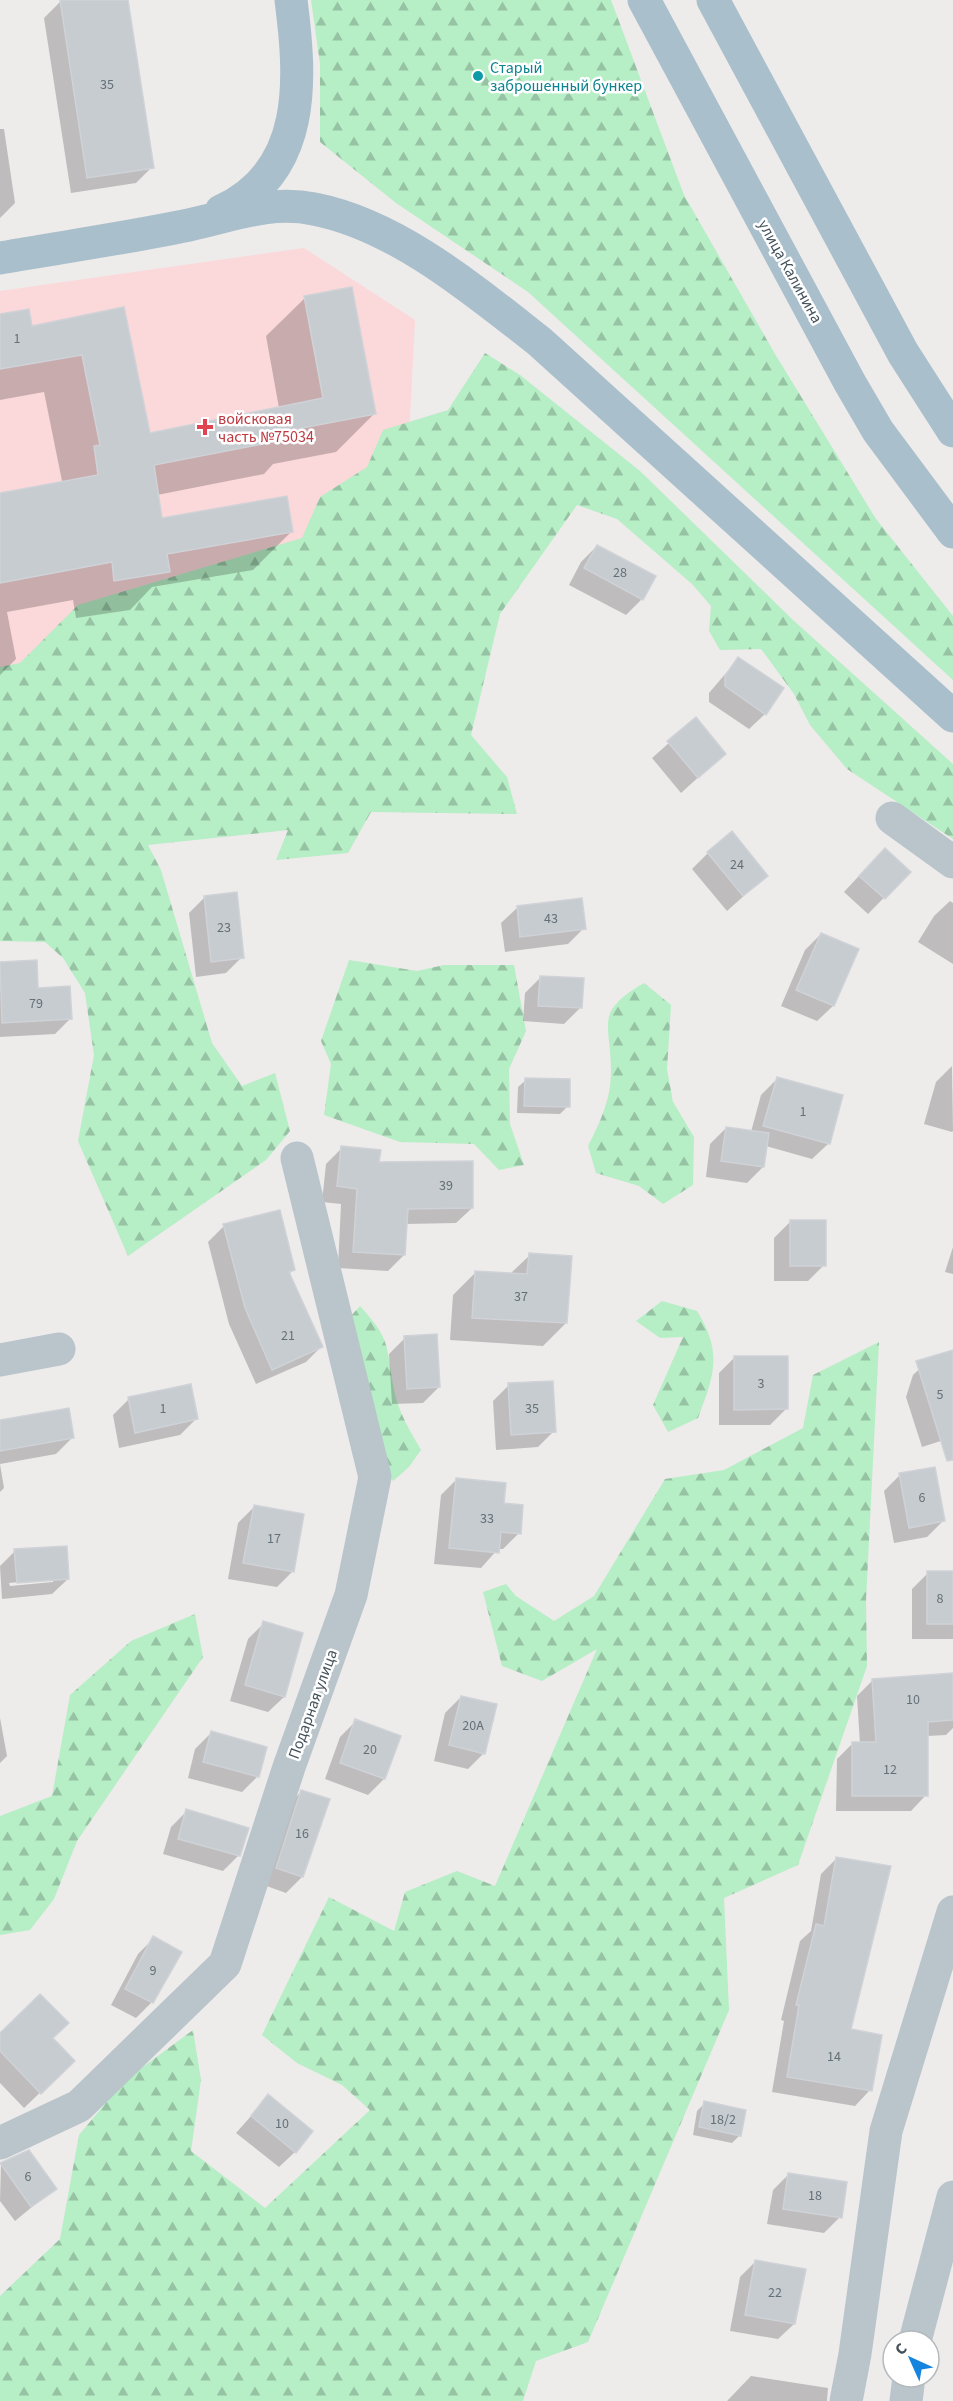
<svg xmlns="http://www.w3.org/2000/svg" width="953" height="2401" font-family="'Source Sans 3',sans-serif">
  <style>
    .medical { fill: #fbd8d9 }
    .forest { fill: url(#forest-firs) }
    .shadow { fill: #0003; fill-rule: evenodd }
    .building { fill: #c7ccd0; stroke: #cfd2d7; stroke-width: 1.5 }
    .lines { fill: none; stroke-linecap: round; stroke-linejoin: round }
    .minor { stroke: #b9c5cb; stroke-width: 33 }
    .major { stroke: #a9bfcb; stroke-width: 33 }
    .culture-dot { fill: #0f9aa8; stroke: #fff; stroke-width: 2 }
    .health-dot { fill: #e0444e; stroke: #fff; stroke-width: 2 }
    .labels { text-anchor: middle; stroke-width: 5; stroke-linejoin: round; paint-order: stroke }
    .number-label { font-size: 14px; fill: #647077 }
    .culture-label { font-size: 16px; fill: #0d838f; stroke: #fff; text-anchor: start }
    .street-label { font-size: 16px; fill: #435159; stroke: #fff }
    .health-label { font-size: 16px; fill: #be3a42; stroke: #fff; text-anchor: start }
  </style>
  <defs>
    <pattern id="forest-firs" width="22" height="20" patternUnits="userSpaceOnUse" patternTransform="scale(1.5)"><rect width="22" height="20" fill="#b6eec5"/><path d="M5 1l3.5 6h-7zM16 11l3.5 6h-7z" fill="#96c3a3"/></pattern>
  </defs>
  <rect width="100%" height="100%" fill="#eeebeb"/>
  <path class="medical" d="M304,248L415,320L404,534L0,671V291Z"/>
  <path class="forest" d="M311,0H611L684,195L775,354L876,519L953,616V680L528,292L396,203L320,142V64Z
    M485,353L520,375L640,471L793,620L953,764V839L847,769L810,725L794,694L761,649L720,650L709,631L711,606L692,584L617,519L577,505L500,614L471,735L507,777L517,814L371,812L348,853L276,860L288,830L148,845L161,870L212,1043L242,1086L275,1073L290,1131L266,1160L128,1256L78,1141L94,1055L85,993L63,958L45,942L0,941V667L20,663L78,605L302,538L320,497L367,467L383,430L448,410Z
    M349,960L417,971L444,965H514L526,1031L509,1069L510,1124L524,1165L499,1170L474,1144L400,1142L324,1115L331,1064L321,1041Z
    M644,983L671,1005L667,1069L673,1102L694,1137L693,1185L663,1204L639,1186L596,1173L588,1146C600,1123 611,1099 611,1072C611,1022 593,1013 644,983Z
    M662,1301L697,1311C723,1353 714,1375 698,1418L668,1432L653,1405L683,1337L660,1338L636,1321Z
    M360,1306C392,1341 386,1347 394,1390C398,1411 410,1431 421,1450L409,1467L393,1481L376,1451L349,1318Z
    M879,1342L866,1600L867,1666L798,1865L724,1898L729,2010L588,2342L536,2361L523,2401H0V2296L60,2239L79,2135L124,2081L193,2030L201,2080L191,2151L265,2208L370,2110L342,2085L297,2063L262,2035L329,1897L394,1931L405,1892L457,1871L495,1886L597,1649L542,1681L502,1666L483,1592L506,1584L516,1596L554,1621L594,1596L665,1479L724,1470L803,1428L813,1375Z
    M195,1614L203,1657L77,1841L54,1899L30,1930L0,1935V1816L52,1796L70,1695L131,1641Z"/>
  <path class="shadow" d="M75,0H126L152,167L136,183L71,193L44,18L60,2Z
    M0,129H4L15,203L0,218Z
    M305,298L374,414L336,452L273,464L264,474L157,495L160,519L292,531L253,570L152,587L130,610L76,618L73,600L7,612L16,659L0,675V495L59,484L62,481L44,392L0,400V316L30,328L123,309L149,434L279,408L266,336Z
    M597,546L642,599L626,615L569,585L581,562Z
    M738,659L765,714L749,729L709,702V693Z
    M696,719L724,754L681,793L652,758Z
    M708,853L766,876L727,911L692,869Z
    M869,865L909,872L868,914L844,892Z
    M205,897L242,957L226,973L196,977L189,913Z
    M950,901L953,903V964L918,942L934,916Z
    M517,908L584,928L568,944L505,952L501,923Z
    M821,934L857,950L833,1006L817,1021L781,1006L805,950Z
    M35,961L37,989L71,1018L55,1034L0,1037V963Z
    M541,977L580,1008L564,1024L523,1021L525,993Z
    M952,1066L953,1131L952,1132L924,1124L936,1082Z
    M777,1079L828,1144L812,1159L766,1146L763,1167L747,1183L706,1177L710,1144L726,1128L751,1132L761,1095Z
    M526,1080L568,1106L560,1114L517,1113L518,1087Z
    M342,1148L378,1164L472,1208L456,1223L405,1224L404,1255L388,1271L338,1268L341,1204L322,1202L326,1164Z
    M790,1222L824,1265L808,1281H774V1238Z
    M224,1226L294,1269L289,1274L322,1346L306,1362L256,1384L229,1324L208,1242Z
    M953,1247V1274L945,1272Z
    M530,1255L566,1323L543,1346L450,1340L453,1295L476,1272L510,1274Z
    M405,1338L439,1387L423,1403L392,1404L389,1354Z
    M953,1355V1437L922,1447L906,1397L913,1375L930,1359Z
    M735,1357L786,1409L770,1425H719V1373Z
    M509,1385L554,1431L538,1447L496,1450L493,1401Z
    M129,1399L196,1419L180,1435L119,1448L113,1415Z
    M0,1425L72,1438L56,1454L0,1464L4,1488L0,1492Z
    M900,1475L943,1521L927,1537L894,1543L884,1491Z
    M457,1479L502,1504L519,1533L503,1549H498L481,1568L434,1564L441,1495Z
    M254,1507L293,1571L277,1587L228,1579L238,1523Z
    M15,1551L68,1579L52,1594L2,1599L0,1566ZM53,1579V1582L10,1586L9,1583Z
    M928,1573H953V1639H912V1589Z
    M264,1623L284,1697L268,1712L230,1701L248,1639Z
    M953,1675V1728L946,1735L927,1736L926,1795L911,1811H836L837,1759L852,1744H860L857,1696L873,1680Z
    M461,1697L484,1753L468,1769L434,1761L445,1713Z
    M0,1718L7,1756L0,1763Z
    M356,1721L399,1736L384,1779L368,1795L325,1779L340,1737Z
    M211,1733L258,1776L242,1792L188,1778L195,1749Z
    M302,1791L328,1800L302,1877L286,1893L261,1884L286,1807Z
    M187,1811L239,1855L223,1871L163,1854L171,1827Z
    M837,1858L849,2031L870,2090L855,2106L772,2092L784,2021L781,2020L800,1941L811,1931L821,1874Z
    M154,1938L152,2002L136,2018L111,2005L138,1954Z
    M0,2035L52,2039L73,2061L24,2108L0,2083Z
    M269,2096L295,2152L279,2167L236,2133Z
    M705,2103L740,2135L732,2143L693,2135L697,2111Z
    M1,2164L55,2188L15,2221L0,2201Z
    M789,2174L840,2217L824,2233L767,2224L773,2190Z
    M756,2261L794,2324L778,2339L730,2331L740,2277Z
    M751,2376L828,2388L827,2401H727Z"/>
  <path class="building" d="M60,0H128L154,168L87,178Z
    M352,287L376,414L302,428L304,436L154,465L162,518L287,496L293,532L167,554L170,572L114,581L112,562L0,583V493L98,475L94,446L100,445L82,355L0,369V314L29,309L32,326L124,307L150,433L323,398L304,296Z
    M597,545L656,576L643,600L584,568Z
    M738,657L784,688L766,715L725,686V676Z
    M696,717L726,754L698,778L667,741Z
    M732,831L768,876L743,896L707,852Z
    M885,848L911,872L885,899L859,876Z
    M237,892L244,958L211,962L204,896Z
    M582,898L586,929L520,937L517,906Z
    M821,933L859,949L834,1006L796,990Z
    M37,960L38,988L70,986L72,1019L2,1023L0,962Z
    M540,976L584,978L582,1008L538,1006Z
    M777,1077L843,1095L830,1144L763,1126Z
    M525,1078L570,1079V1107L524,1106Z
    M726,1127L769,1133L764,1167L721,1161Z
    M341,1146L381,1150L379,1162L473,1161V1208L408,1209L405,1255L353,1252L357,1189L337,1186Z
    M280,1210L295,1270L289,1272L323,1347L272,1370L245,1308L223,1224Z
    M790,1220H826V1266H790Z
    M529,1253L572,1256L567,1323L472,1318L475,1271L527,1274Z
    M437,1334L440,1387L407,1389L404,1336Z
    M953,1350V1460L947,1461L916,1361Z
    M734,1356H788V1409L734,1410Z
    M553,1381L556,1432L511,1435L508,1383Z
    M191,1384L198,1419L135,1433L128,1397Z
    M69,1408L74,1438L0,1451V1420Z
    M935,1467L945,1521L909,1528L899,1473Z
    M456,1478L506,1483L504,1503L523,1505L521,1534L501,1532L499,1553L449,1548Z
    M254,1505L304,1514L294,1572L243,1563Z
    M67,1546L69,1579L17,1583L14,1549Z
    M927,1571H953V1624H927Z
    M263,1621L303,1633L285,1697L245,1685Z
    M953,1673V1720L928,1722V1796H852V1742H876L872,1679Z
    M461,1696L497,1704L485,1754L449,1745Z
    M355,1719L401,1736L385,1779L340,1763Z
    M211,1731L267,1747L259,1777L203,1762Z
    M301,1790L330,1799L303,1877L276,1868Z
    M186,1809L249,1828L240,1856L178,1839Z
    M836,1857L891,1866L851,2029L882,2035L872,2091L787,2077L799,2005H796L816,1924L824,1926Z
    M153,1936L182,1952L153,2003L125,1989Z
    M40,1994L69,2023L53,2038L75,2061L41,2094L0,2051V2033Z
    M268,2094L313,2131L296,2153L251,2116Z
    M704,2101L746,2110L741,2136L699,2127Z
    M29,2150L57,2189L31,2207L0,2163Z
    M788,2173L847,2182L842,2218L783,2209Z
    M755,2260L806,2269L795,2324L745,2315Z"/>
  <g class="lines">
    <path class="minor" d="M892,818L953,862
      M0,1360L59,1349
      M0,2143L79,2106L225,1964L289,1767L351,1595L375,1477L297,1158
      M915,2341L953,2197
      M846,2401L855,2354L886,2131L953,1912
      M906,2401L909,2377"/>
    <path class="major" d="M644,0L850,383L878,431L953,532
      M713,0L903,353L953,431
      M221,211C308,172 301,78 291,0
      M0,258C63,247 126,238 189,225C231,216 269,200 314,209C397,225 475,291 540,342L953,716"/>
  </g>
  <circle class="culture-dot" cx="478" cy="76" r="6"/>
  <path class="health-dot" d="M202 418h6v6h6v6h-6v6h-6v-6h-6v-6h6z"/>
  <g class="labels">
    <g class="number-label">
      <text x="107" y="89">35</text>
      <text x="17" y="343">1</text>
      <text x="620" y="577">28</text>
      <text x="737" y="869">24</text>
      <text x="551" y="923">43</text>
      <text x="224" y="932">23</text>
      <text x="36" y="1008">79</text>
      <text x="803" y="1116">1</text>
      <text x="446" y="1190">39</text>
      <text x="521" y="1301">37</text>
      <text x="288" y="1340">21</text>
      <text x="761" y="1388">3</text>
      <text x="940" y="1399">5</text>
      <text x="163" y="1413">1</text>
      <text x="532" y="1413">35</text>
      <text x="922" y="1502">6</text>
      <text x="487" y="1523">33</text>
      <text x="274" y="1543">17</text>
      <text x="940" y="1603">8</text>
      <text x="913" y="1704">10</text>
      <text x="473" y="1730">20А</text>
      <text x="370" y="1754">20</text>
      <text x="890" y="1774">12</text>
      <text x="302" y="1838">16</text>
      <text x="153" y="1975">9</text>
      <text x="834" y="2061">14</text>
      <text x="723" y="2124">18/2</text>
      <text x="282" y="2128">10</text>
      <text x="28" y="2181">6</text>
      <text x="815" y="2200">18</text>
      <text x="775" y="2297">22</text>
    </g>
    <g class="culture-label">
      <text x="490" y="73">Старый<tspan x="490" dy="18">заброшенный бункер</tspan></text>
    </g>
    <g class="street-label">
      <text transform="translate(791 271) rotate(61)" y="6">улица Калинина</text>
      <text transform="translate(312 1704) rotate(-70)" y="6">Подарная улица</text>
    </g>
    <g class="health-label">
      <text x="218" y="424">войсковая<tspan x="218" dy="18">часть №75034</tspan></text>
    </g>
  </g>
  <g transform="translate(911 2359) rotate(315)"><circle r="28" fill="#ffffff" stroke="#b4b9bd" stroke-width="1.5"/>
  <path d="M0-4.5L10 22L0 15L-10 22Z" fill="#1584de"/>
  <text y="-9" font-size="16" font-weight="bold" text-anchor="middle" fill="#435159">С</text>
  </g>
</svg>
